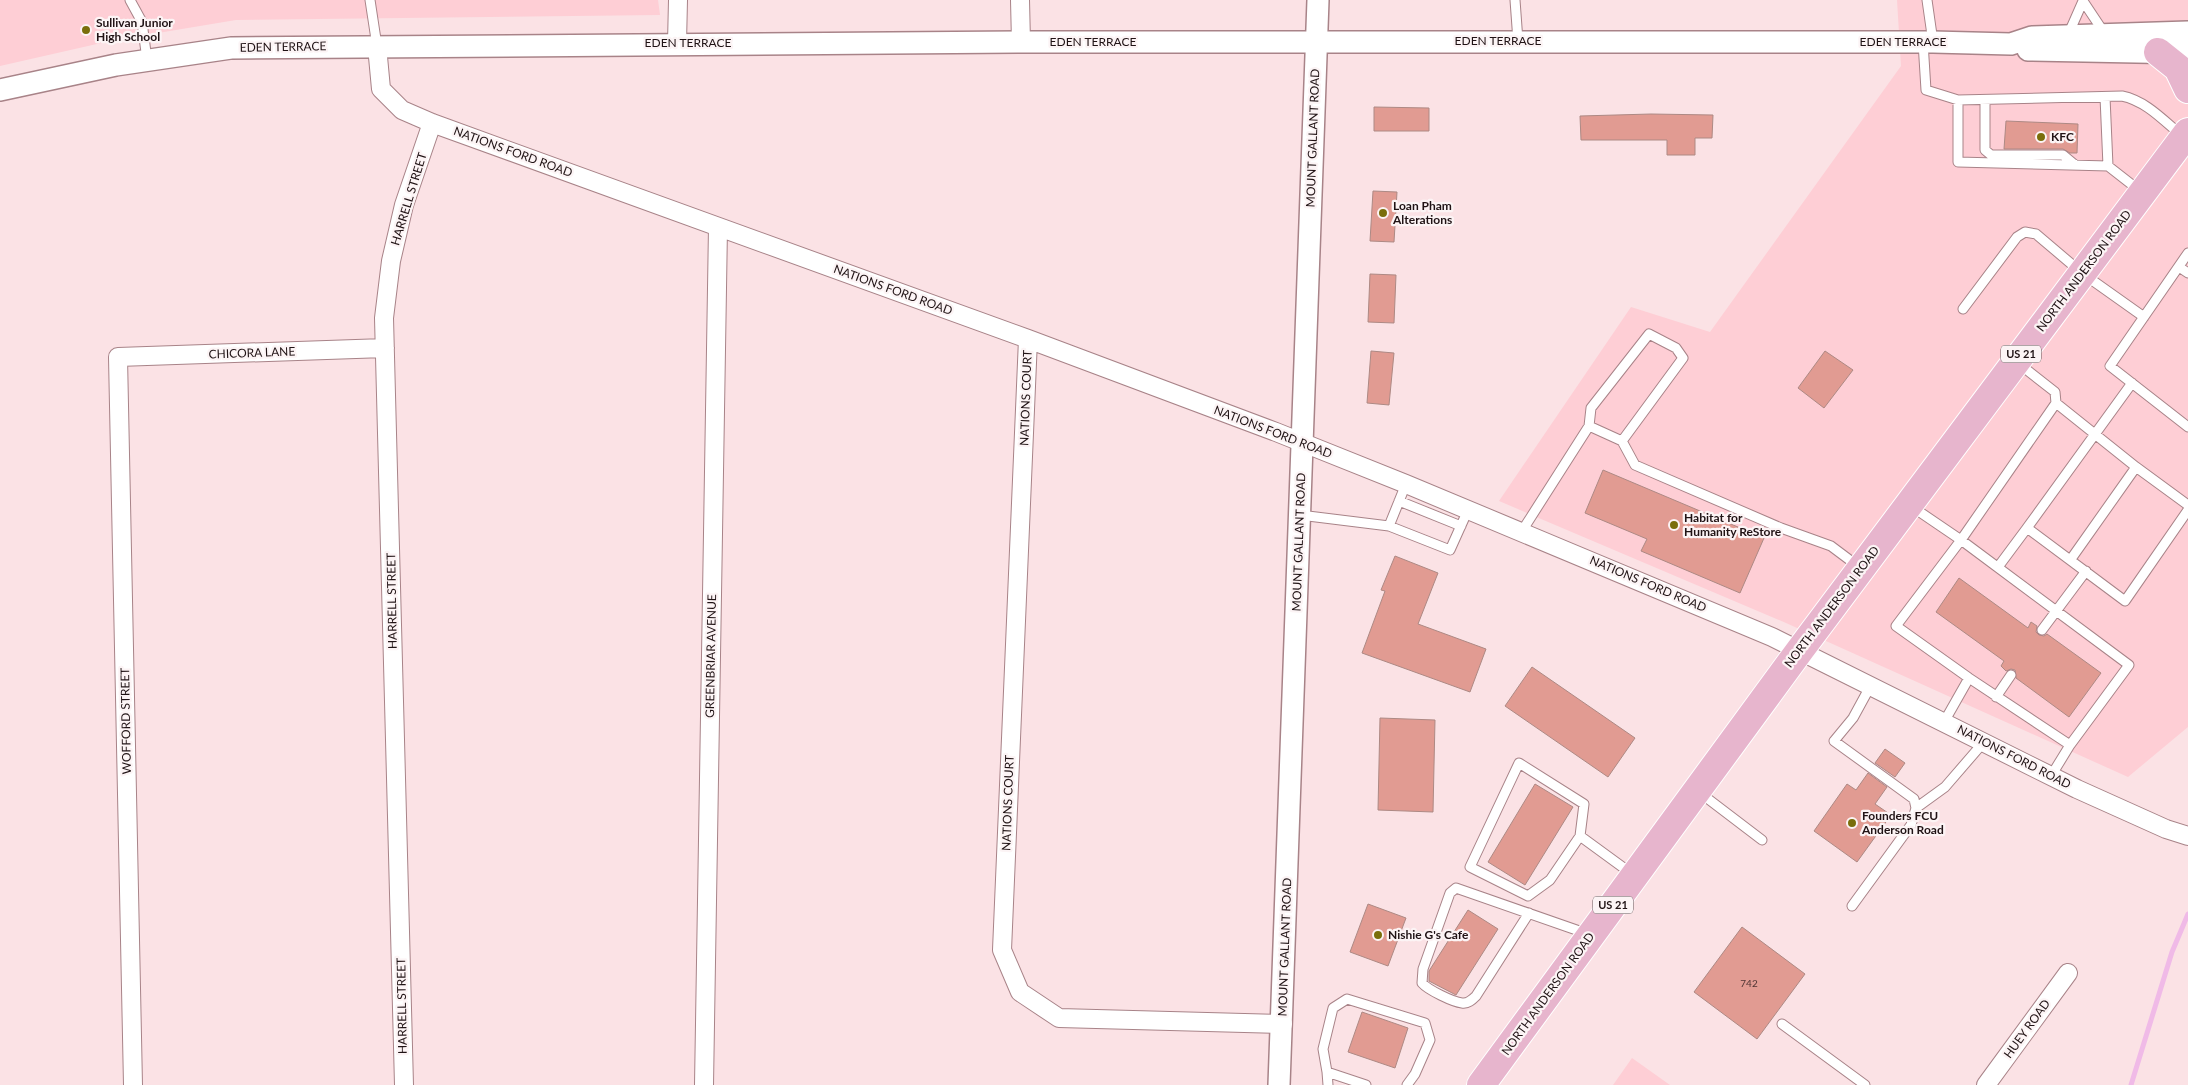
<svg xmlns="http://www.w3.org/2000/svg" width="2188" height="1085" font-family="Lato,sans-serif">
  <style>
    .built { fill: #feced5 }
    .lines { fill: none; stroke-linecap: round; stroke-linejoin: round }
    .stream { stroke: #f0bae7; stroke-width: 5 }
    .building { fill: #e19b92; stroke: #ad8984 }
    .service-casing { stroke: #a88388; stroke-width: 11 }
    .minor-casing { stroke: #a88388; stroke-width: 20 }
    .tertiary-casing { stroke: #a88388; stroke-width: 24 }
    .primary-casing { stroke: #fff; stroke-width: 30 }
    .service { stroke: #fff; stroke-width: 9 }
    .minor { stroke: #fff; stroke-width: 18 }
    .tertiary { stroke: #fff; stroke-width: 21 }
    .primary { stroke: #e7b5cd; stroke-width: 28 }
    .poi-dot { fill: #7a6e0b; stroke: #fcf4f5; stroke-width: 2 }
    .labels { text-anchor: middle; stroke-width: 4.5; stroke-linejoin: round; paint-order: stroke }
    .number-label { font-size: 10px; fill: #503534 }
    .shield { fill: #fcf4f5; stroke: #625658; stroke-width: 1 }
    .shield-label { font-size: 11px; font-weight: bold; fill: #201315 }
    .poi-label { font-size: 12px; font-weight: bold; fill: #201315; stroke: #fcf4f5; text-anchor: start }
    .street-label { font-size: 12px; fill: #201315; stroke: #fcf4f5 }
  </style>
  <rect width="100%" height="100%" fill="#fbe2e5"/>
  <path class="built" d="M0,0H658L660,15L236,20L110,41L0,66Z
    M1897,0H2188V727L2128,777L1786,623L1499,501L1631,307L1710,332L1901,66Z
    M1632,1058L1670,1085H1613Z"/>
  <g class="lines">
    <path class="stream" d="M2131,1085L2172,952L2188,914"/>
  </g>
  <path class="building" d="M1374,107L1429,108V131H1374Z
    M1651,114L1713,115L1712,138H1695V155H1667V140H1581L1580,116Z
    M2006,121L2078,124L2077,153H2070L2063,149H2004Z
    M1373,191L1397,192L1394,242L1370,241Z
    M1370,274L1396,275L1394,323L1368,322Z
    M1371,351L1394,353L1389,405L1367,403Z
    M1825,351L1853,370L1824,408L1798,388Z
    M1603,470L1764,538L1740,593L1641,551L1647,539L1585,513Z
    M1395,556L1438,573L1418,624L1486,649L1470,692L1362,653L1385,591L1381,590Z
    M1959,578L2028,628L2031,622L2037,626L2036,632L2039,635L2044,636L2047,634L2101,673L2069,717L2016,678L2015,670L2011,669L2006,671L2001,666L2004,661L1936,612Z
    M1532,667L1635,738L1608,777L1505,706Z
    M1380,718L1435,720L1433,812L1378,810Z
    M1885,749L1905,763L1895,777L1875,763Z
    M1868,773L1887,787L1875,804L1891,815L1857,862L1814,831L1847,784L1856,790Z
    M1535,784L1573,807L1525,885L1488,862Z
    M1368,904L1406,918L1388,966L1350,952Z
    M1468,910L1498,929L1456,995L1429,981V971Z
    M1742,927L1805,974L1757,1039L1694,992Z
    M1362,1012L1408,1028L1395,1068L1348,1052Z"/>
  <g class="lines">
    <g class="service-casing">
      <path id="service" d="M130,0L142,22L147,60
        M370,0L377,46
        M1515,0L1518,41
        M1927,0L1933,42
        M2068,35L2083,1L2105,34
        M1923,42L1926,90L1958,100L2122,96C2146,101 2163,120 2181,135
        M2105,97L2108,166
        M1958,100V162L2108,166L2140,191
        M1985,100V150L1991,155H2063L2075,165
        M2188,253L2110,366L2188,427
        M2179,267L2188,273
        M1963,309L2017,237L2025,232L2036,234L2082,273L2144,317
        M2018,363L2055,392L2056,403
        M2132,383L2027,528L2125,601L2188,510
        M1589,426L1591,408L1649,334L1676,348L1683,358L1622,441
        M1399,501L1461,526
        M1911,506L1961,540L2129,665L2070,745L2051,776
        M1300,515L1389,526L1450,550L1468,510
        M1389,526L1406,484
        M1522,531L1589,426L1622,441L1635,465L1781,528L1831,546L1859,567
        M2071,559L2136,467
        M1998,567L2027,528
        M2042,630L2086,571
        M1996,697L2011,675
        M1944,722L1969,678
        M2070,745L1969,678L1896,626L1961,540L2056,403L2136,467L2188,505
        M1699,792L1762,840
        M1916,808L1945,787L1983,743
        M1580,836L1550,880L1528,896L1470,867L1519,763L1584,804L1580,836L1632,874
        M1852,906L1911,825L1916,808L1914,799L1834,741L1853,718L1871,685
        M1529,913L1476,996C1472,1000 1468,1004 1462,1003C1453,1002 1428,990 1422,983L1423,969L1450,893L1456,888L1588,934
        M1782,1024L1865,1085
        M1327,1072L1323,1049L1333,1008L1347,999L1425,1023L1430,1040L1415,1074L1407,1085
        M1328,1085L1327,1072L1366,1085"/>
    </g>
    <g class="minor-casing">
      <path id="minor" d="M1020,0L1021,42
        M677,43L678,0
        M377,46L381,89L402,110L432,123L1028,339L1276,432L1406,484L1772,637L2077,789L2166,829L2188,836
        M1028,339L1002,950L1020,992L1059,1018L1283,1024
        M133,1085L118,357L385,348
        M404,1085L384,318L391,261L404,205L432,123
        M704,1085L718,227
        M1986,1085L2068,973"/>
    </g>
    <g class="tertiary-casing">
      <path id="tertiary" d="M2028,50L2188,53
        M0,90L116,65L231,48L1021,42H1933L2011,44L2032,37L2188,32
        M1279,1085L1318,0"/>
    </g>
    <g class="primary-casing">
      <path id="primary" d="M2158,52L2178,68L2188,89
        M1481,1085L1800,650L2188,132"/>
    </g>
    <use href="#service" class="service"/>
    <use href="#minor" class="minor"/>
    <use href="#tertiary" class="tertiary"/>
    <use href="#primary" class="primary"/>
  </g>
  <g class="poi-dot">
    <circle cx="86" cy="30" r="5"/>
    <circle cx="2041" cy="137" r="5"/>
    <circle cx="1383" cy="213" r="5"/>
    <circle cx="1674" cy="525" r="5"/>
    <circle cx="1852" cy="823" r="5"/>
    <circle cx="1378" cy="935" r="5"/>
  </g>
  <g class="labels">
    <g class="number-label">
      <text x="1749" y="987">742</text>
    </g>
    <g class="shield">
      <rect x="2001" y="345.5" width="40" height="17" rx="4"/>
      <rect x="1593" y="896.5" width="40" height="17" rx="4"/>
    </g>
    <g class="shield-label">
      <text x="2021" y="358">US 21</text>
      <text x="1613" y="909">US 21</text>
    </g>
    <g class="poi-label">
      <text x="96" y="27">Sullivan Junior<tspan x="96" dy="14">High School</tspan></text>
      <text x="2051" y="141">KFC</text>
      <text x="1393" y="210">Loan Pham<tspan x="1393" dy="14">Alterations</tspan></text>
      <text x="1684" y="522">Habitat for<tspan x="1684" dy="14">Humanity ReStore</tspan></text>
      <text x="1862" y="820">Founders FCU<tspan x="1862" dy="14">Anderson Road</tspan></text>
      <text x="1388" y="939">Nishie G's Cafe</text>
    </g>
    <g class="street-label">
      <text x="1498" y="45">EDEN TERRACE</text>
      <text x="1093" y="46">EDEN TERRACE</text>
      <text x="1903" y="46">EDEN TERRACE</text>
      <text x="688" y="47">EDEN TERRACE</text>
      <text transform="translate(283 47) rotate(-1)" y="4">EDEN TERRACE</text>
      <text transform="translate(1313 138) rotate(-88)" y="4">MOUNT GALLANT ROAD</text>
      <text transform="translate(513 152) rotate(20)" y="4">NATIONS FORD ROAD</text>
      <text transform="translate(409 199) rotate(-73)" y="4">HARRELL STREET</text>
      <text transform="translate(2084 271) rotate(-53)" y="4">NORTH ANDERSON ROAD</text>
      <text transform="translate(893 290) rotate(20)" y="4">NATIONS FORD ROAD</text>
      <text transform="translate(252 353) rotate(-2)" y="4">CHICORA LANE</text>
      <text transform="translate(1026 398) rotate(-88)" y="4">NATIONS COURT</text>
      <text transform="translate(1273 432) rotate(21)" y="4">NATIONS FORD ROAD</text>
      <text transform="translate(1299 542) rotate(-88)" y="4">MOUNT GALLANT ROAD</text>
      <text transform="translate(1648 584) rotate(23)" y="4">NATIONS FORD ROAD</text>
      <text transform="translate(392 601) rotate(-91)" y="4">HARRELL STREET</text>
      <text transform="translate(1832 607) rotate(-53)" y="4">NORTH ANDERSON ROAD</text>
      <text transform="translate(711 656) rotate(-89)" y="4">GREENBRIAR AVENUE</text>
      <text transform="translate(126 721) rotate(-91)" y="4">WOFFORD STREET</text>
      <text transform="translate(2014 757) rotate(27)" y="4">NATIONS FORD ROAD</text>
      <text transform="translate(1008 803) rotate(-88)" y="4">NATIONS COURT</text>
      <text transform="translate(1285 947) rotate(-88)" y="4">MOUNT GALLANT ROAD</text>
      <text transform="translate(1548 994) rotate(-54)" y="4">NORTH ANDERSON ROAD</text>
      <text transform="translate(402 1006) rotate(-91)" y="4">HARRELL STREET</text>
      <text transform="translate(2027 1029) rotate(-54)" y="4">HUEY ROAD</text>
    </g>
  </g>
</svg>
